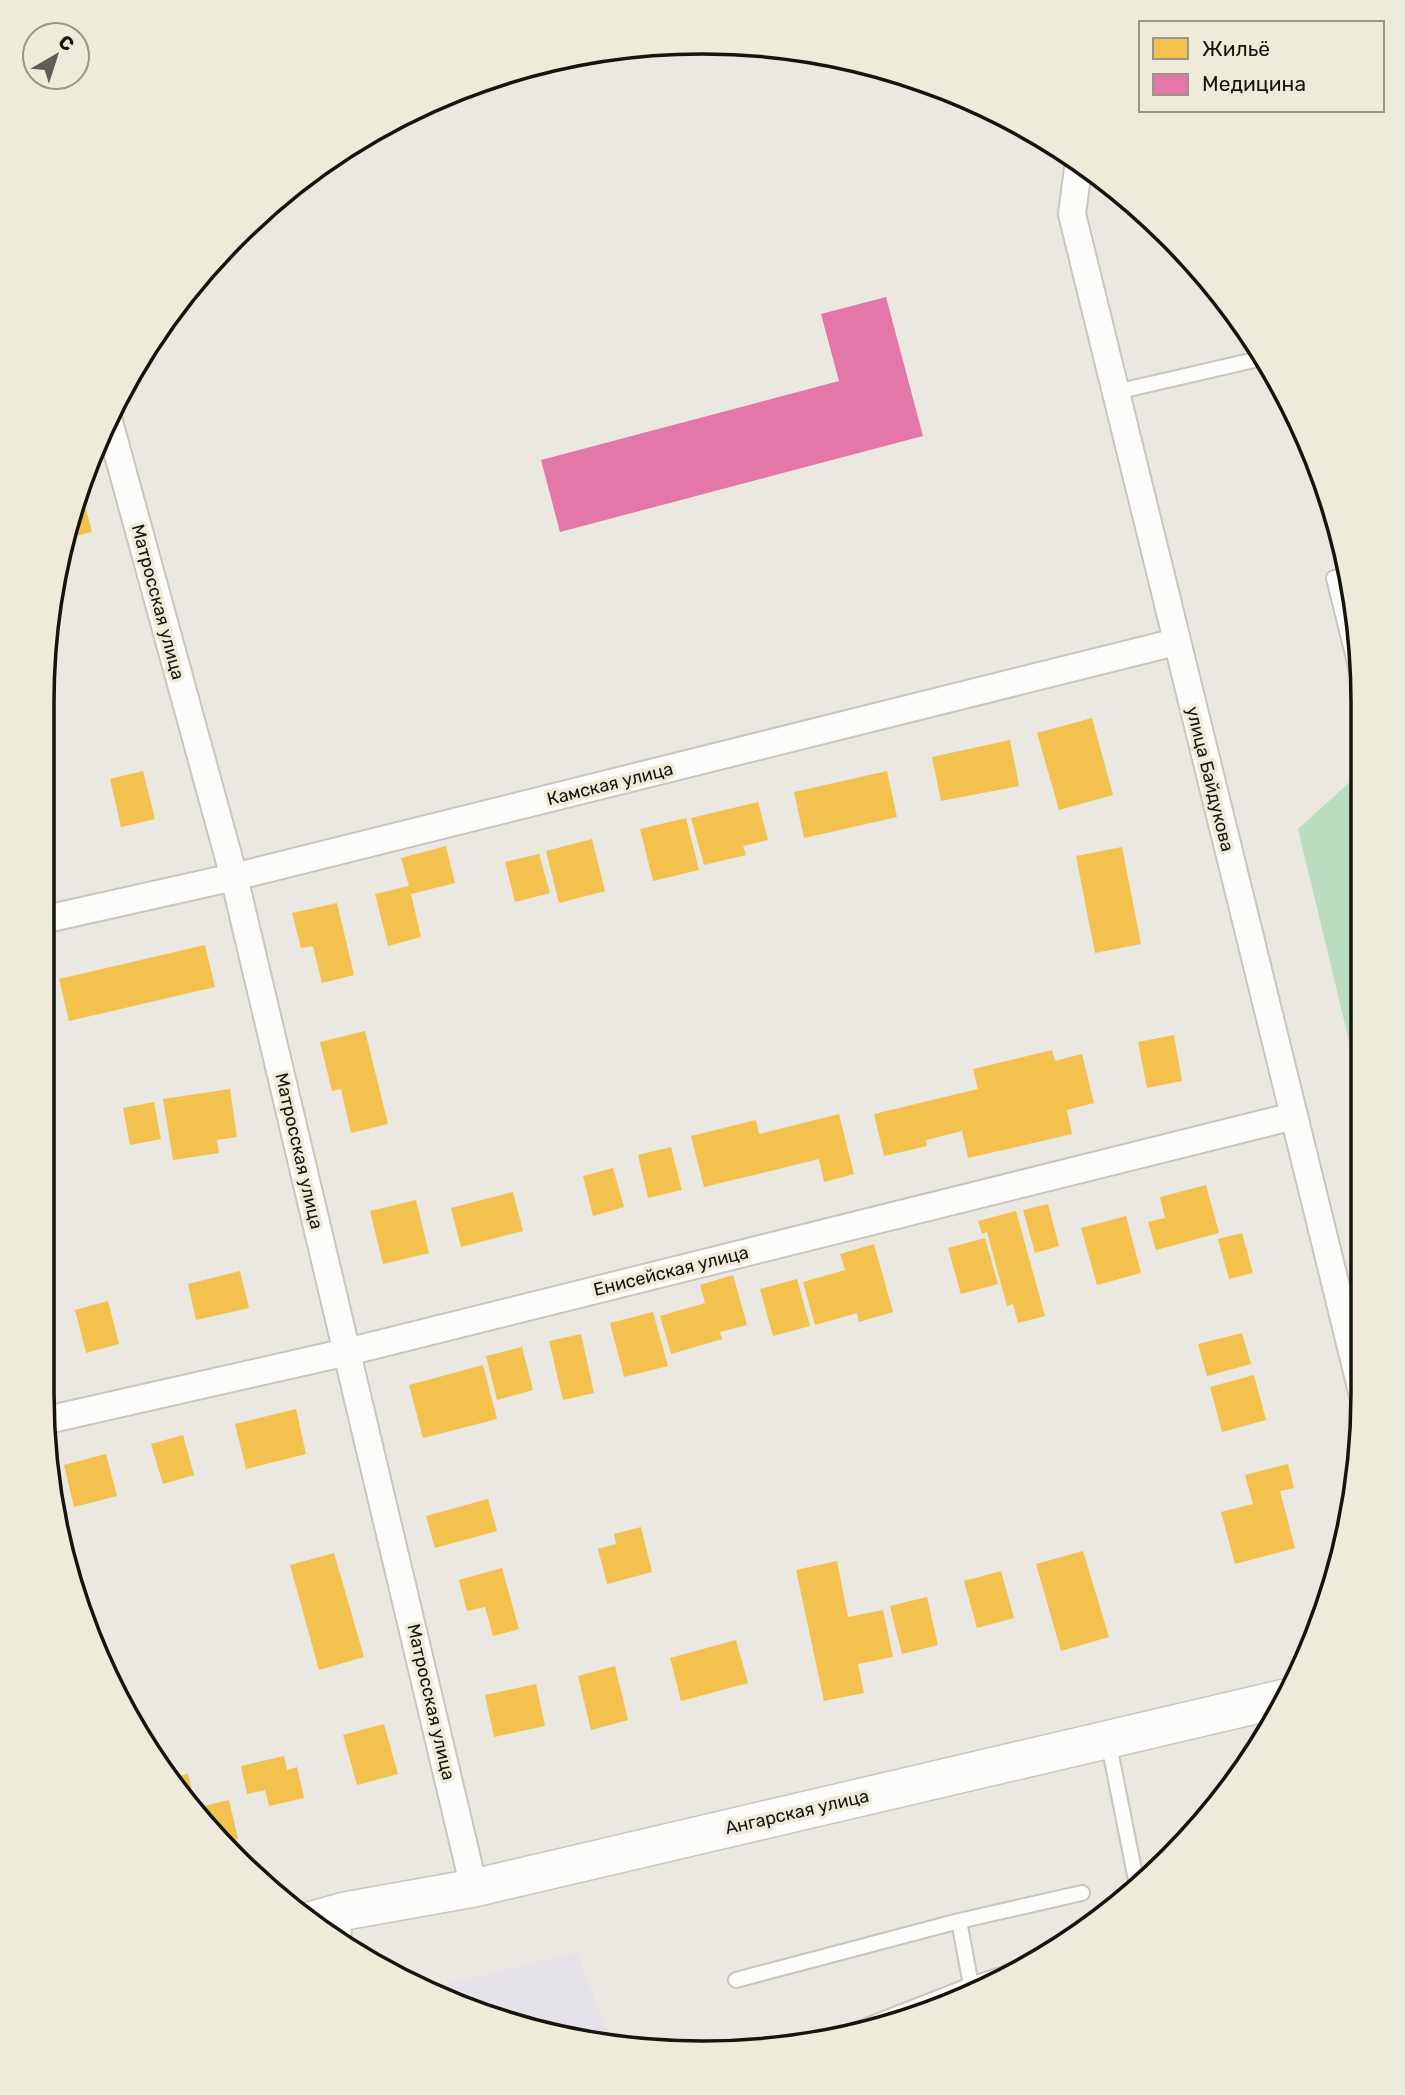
<svg xmlns="http://www.w3.org/2000/svg" width="1405" height="2095" font-family="Rubik,sans-serif">
  <style>
    .industrial { fill: #e6e2ea }
    .green { fill: #badcc1 }
    .homes { fill: #f2c14e }
    .health { fill: #e377a8 }
    .lines { fill: none; stroke-linecap: round; stroke-linejoin: round }
    .lane-casing { stroke: #c7c6bf; stroke-width: 18 }
    .street-casing { stroke: #c7c6bf; stroke-width: 30 }
    .secondary-casing { stroke: #c7c6bf; stroke-width: 40 }
    .lane { stroke: #fcfcfa; stroke-width: 14 }
    .street { stroke: #fcfcfa; stroke-width: 26 }
    .secondary { stroke: #fcfcfa; stroke-width: 37 }
    .labels { text-anchor: middle; stroke-width: 7; stroke-linejoin: round; paint-order: stroke }
    .street-label { font-size: 18px; fill: #15140e; stroke: #efebdb }
    .rim { fill: none; stroke: #15140e; stroke-width: 3.5 }
  </style>
  <rect width="100%" height="100%" fill="#eae8e0"/>
  <path class="industrial" d="M577,1952L610,2038L605,2039L450,2003L427,1989Z"/>
  <path class="green" d="M1363,770V1099L1298,829Z"/>
  <path class="homes" d="M82,494L92,532L67,538Z
    M1092,718L1113,795L1059,810L1037,733Z
    M1010,740L1019,786L941,801L932,757Z
    M143,771L155,819L121,827L110,779Z
    M887,771L897,817L804,838L794,792Z
    M758,802L768,840L743,846L746,855L704,865L691,818Z
    M42,815L50,841L42,843Z
    M686,818L699,870L653,881L640,829Z
    M592,839L605,891L559,903L546,851Z
    M446,846L455,883L411,894L421,937L388,946L375,894L409,886L401,858Z
    M1122,847L1141,944L1095,953L1076,856Z
    M539,854L550,893L515,902L505,862Z
    M337,903L354,975L322,983L313,946L301,948L292,913Z
    M205,945L215,987L69,1021L59,979Z
    M365,1031L388,1124L351,1133L341,1089L332,1091L320,1042Z
    M1174,1035L1182,1081L1147,1088L1138,1042Z
    M1052,1050L1055,1061L1082,1054L1094,1103L1067,1110L1072,1134L968,1158L962,1131L926,1140L927,1146L884,1156L874,1114L978,1089L973,1069Z
    M230,1089L237,1137L217,1140L219,1153L173,1160L163,1099Z
    M154,1102L161,1139L130,1145L123,1108Z
    M839,1114L854,1174L824,1182L819,1159L704,1187L691,1136L756,1120L759,1134Z
    M671,1147L682,1190L648,1198L638,1155Z
    M613,1168L624,1207L593,1216L583,1176Z
    M1206,1185L1219,1233L1156,1250L1148,1222L1165,1218L1160,1197Z
    M513,1192L523,1231L461,1247L451,1208Z
    M416,1200L429,1253L383,1264L370,1211Z
    M1048,1204L1059,1246L1035,1253L1023,1210Z
    M1016,1211L1045,1316L1018,1323L1013,1304L1007,1306L987,1232L982,1234L978,1221Z
    M1126,1216L1141,1273L1097,1285L1081,1228Z
    M1242,1233L1253,1273L1229,1279L1218,1239Z
    M985,1238L998,1284L961,1294L948,1248Z
    M874,1244L893,1312L859,1322L857,1313L815,1325L803,1282L845,1270L840,1254Z
    M240,1271L249,1308L196,1320L188,1284Z
    M733,1275L747,1325L720,1332L722,1339L671,1354L660,1316L705,1303L700,1285Z
    M797,1279L810,1326L773,1336L760,1289Z
    M108,1301L119,1344L86,1353L75,1310Z
    M653,1312L668,1366L624,1377L610,1323Z
    M1242,1333L1251,1364L1207,1376L1198,1344Z
    M581,1334L594,1393L563,1400L549,1341Z
    M522,1347L533,1390L497,1400L486,1356Z
    M483,1365L497,1419L423,1438L409,1385Z
    M1254,1375L1266,1420L1222,1432L1210,1387Z
    M296,1409L306,1454L246,1469L235,1424Z
    M183,1435L194,1475L163,1484L151,1444Z
    M106,1454L117,1496L74,1507L64,1465Z
    M1288,1464L1294,1488L1280,1491L1295,1548L1235,1564L1221,1512L1253,1504L1245,1475Z
    M488,1499L497,1531L435,1548L426,1516Z
    M641,1527L652,1572L607,1584L598,1549L616,1544L614,1534Z
    M1083,1551L1109,1637L1061,1651L1036,1564Z
    M334,1553L364,1657L319,1670L290,1565Z
    M837,1561L848,1617L883,1610L893,1657L858,1664L864,1693L824,1701L796,1570Z
    M502,1568L519,1629L493,1636L485,1607L467,1611L459,1580Z
    M1001,1571L1014,1618L977,1628L964,1581Z
    M927,1597L938,1645L902,1654L890,1606Z
    M736,1640L748,1683L681,1701L670,1658Z
    M615,1666L628,1720L591,1730L578,1676Z
    M536,1684L545,1726L494,1737L485,1695Z
    M384,1724L398,1774L357,1785L343,1735Z
    M284,1756L287,1770L297,1767L304,1798L269,1806L265,1790L247,1794L241,1766Z
    M188,1774L195,1804L170,1778Z
    M229,1800L238,1839L229,1841L201,1811L200,1807Z"/>
  <path class="health" d="M886,297L923,436L560,532L541,460L839,381L821,314Z"/>
  <g class="lines">
    <g class="lane-casing">
      <path id="lane" d="M1116,392L1263,358
        M1350,574L1334,578L1361,687
        M1108,1740L1137,1885
        M959,1921L971,1985
        M343,1941L345,1911
        M736,1980L959,1921L1082,1893
        M831,2040L971,1985L1025,1967"/>
    </g>
    <g class="street-casing">
      <path id="street" d="M1079,161L1072,214L1363,1396
        M108,418L234,877L474,1888
        M42,920L234,877L1176,642
        M47,1420L347,1352L1294,1116"/>
    </g>
    <g class="secondary-casing">
      <path id="secondary" d="M309,1921L345,1911L474,1888L1285,1698"/>
    </g>
    <use href="#lane" class="lane"/>
    <use href="#street" class="street"/>
    <use href="#secondary" class="secondary"/>
  </g>
  <g class="labels">
    <g class="street-label">
      <text transform="translate(158 602) rotate(75)" y="6">Матросская улица</text>
      <text transform="translate(1210 779) rotate(76)" y="6">улица Байдукова</text>
      <text transform="translate(610 784) rotate(-14)" y="6">Камская улица</text>
      <text transform="translate(299 1151) rotate(77)" y="6">Матросская улица</text>
      <text transform="translate(671 1271) rotate(-14)" y="6">Енисейская улица</text>
      <text transform="translate(431 1702) rotate(77)" y="6">Матросская улица</text>
      <text transform="translate(797 1812) rotate(-13)" y="6">Ангарская улица</text>
    </g>
  </g>
  <path d="M0 0H1405V2095H0ZM702 54H703A648 648 0 0 1 1351 702V1393A648 648 0 0 1 703 2041H702A648 648 0 0 1 54 1393V702A648 648 0 0 1 702 54Z" fill="#efebdb" fill-rule="evenodd"/>
  <path class="rim" d="M702 54H703A648 648 0 0 1 1351 702V1393A648 648 0 0 1 703 2041H702A648 648 0 0 1 54 1393V702A648 648 0 0 1 702 54Z"/>
  <rect x="1139" y="21" width="245" height="91" fill="#efebdb" stroke="#989589" stroke-width="2"/>
  <rect x="1153" y="38" width="35" height="21" fill="#f2c14e" stroke="#989589" stroke-width="2"/>
  <text x="1202" y="56" font-size="21" fill="#15140e">Жильё</text>
  <rect x="1153" y="74" width="35" height="21" fill="#e377a8" stroke="#989589" stroke-width="2"/>
  <text x="1202" y="91" font-size="21" fill="#15140e">Медицина</text>
  <g transform="translate(56 56) rotate(39)"><circle r="33" fill="#efebdb" stroke="#989589" stroke-width="2"/>
  <path d="M0-5L12 26L0 18L-12 26Z" fill="#605e58"/>
  <text y="-10" font-size="19" font-weight="bold" text-anchor="middle" fill="#15140e">С</text>
  </g>
</svg>
